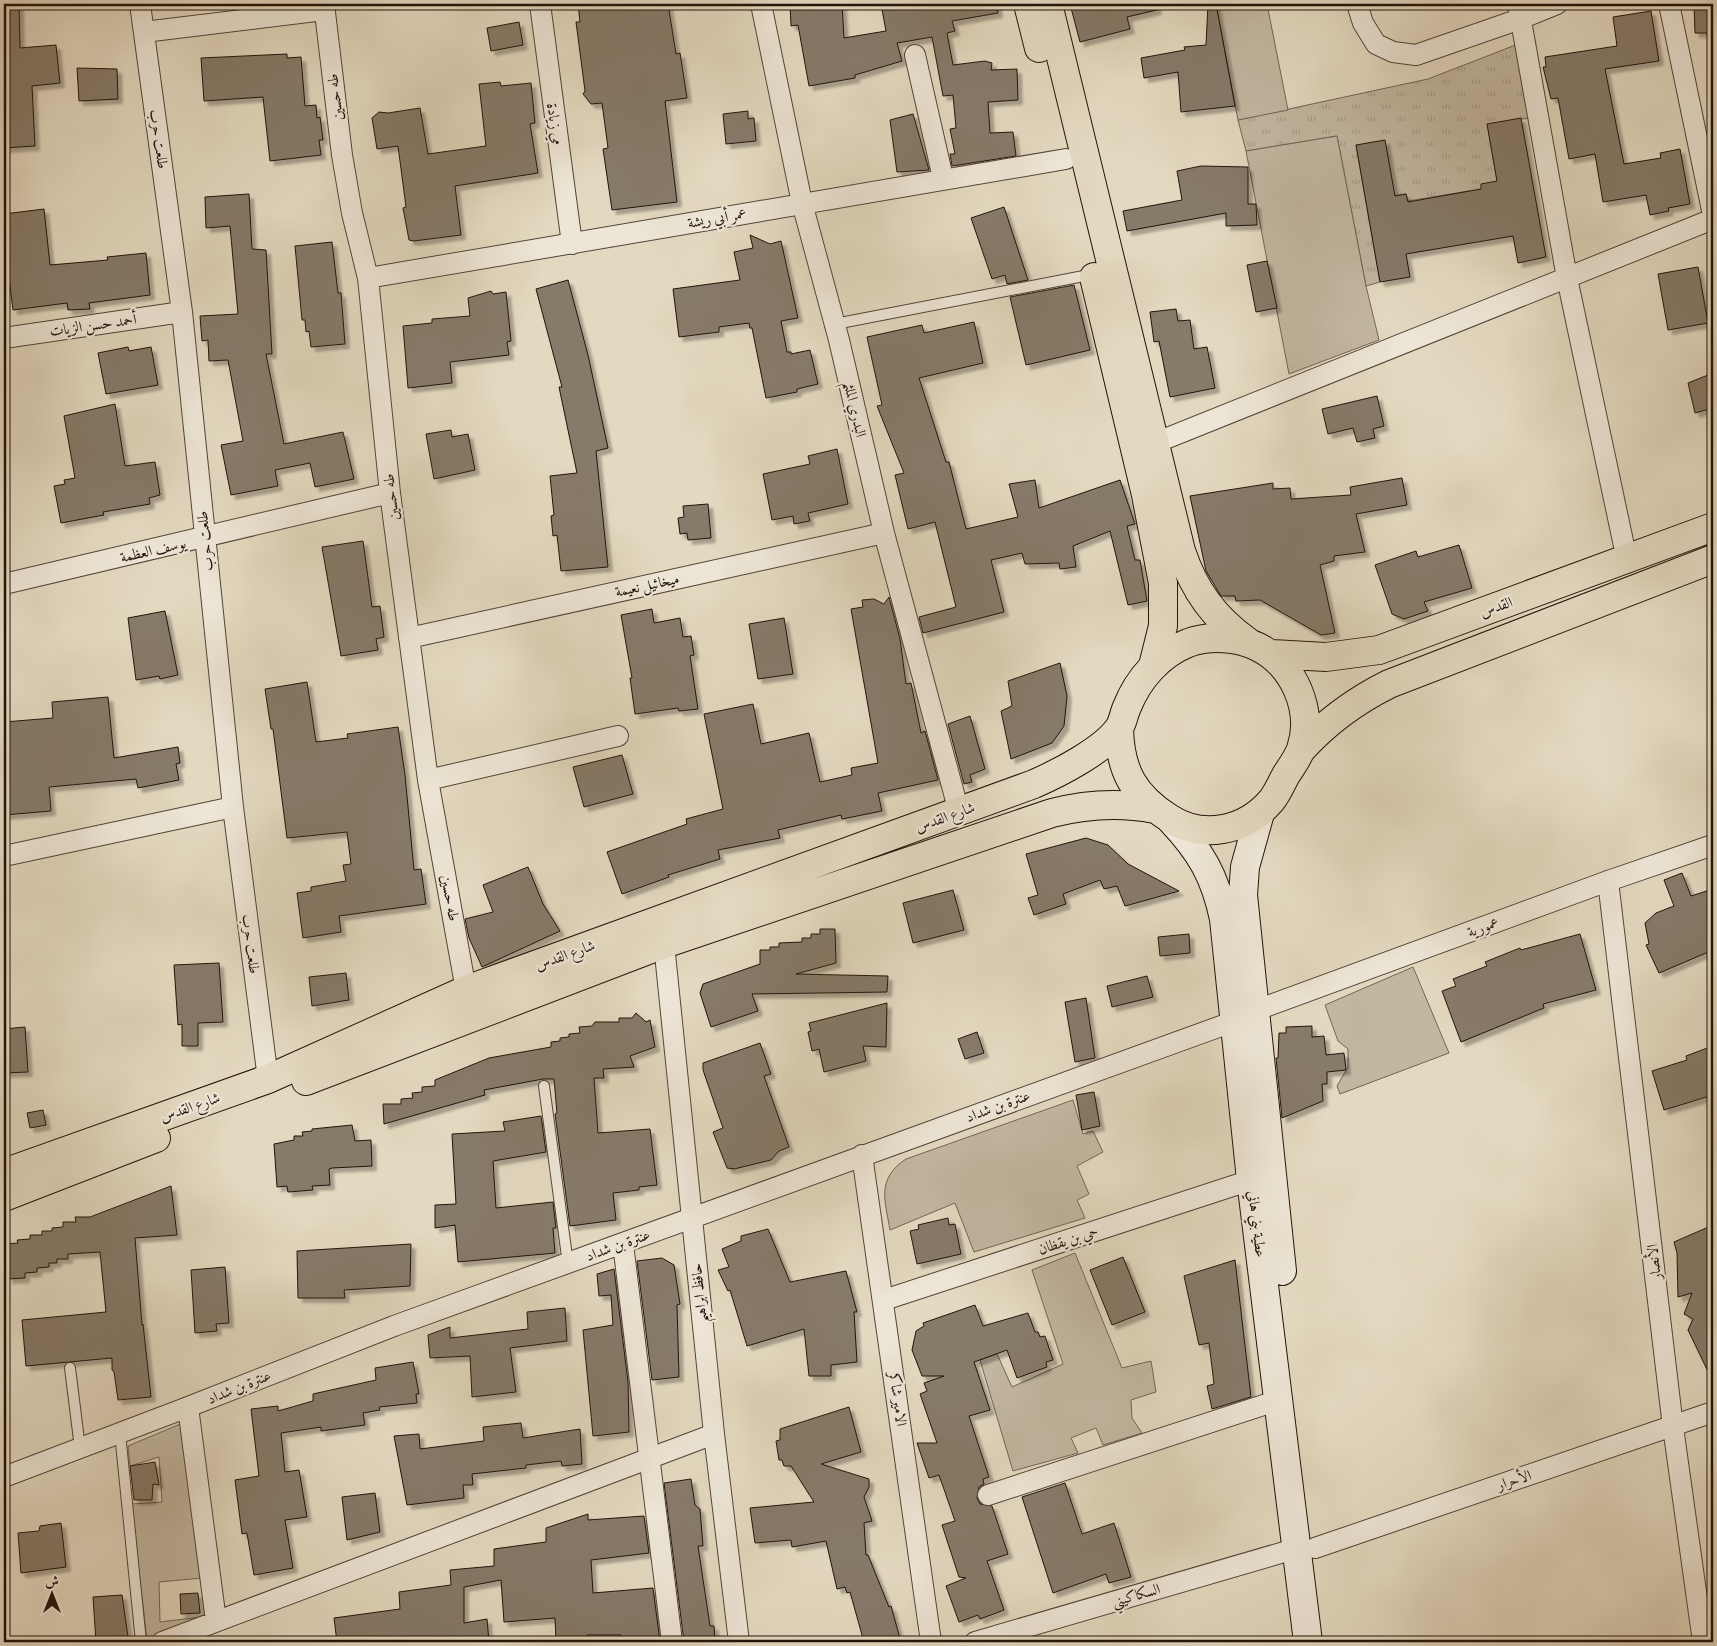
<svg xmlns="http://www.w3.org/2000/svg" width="1717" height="1646" font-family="Alegreya,Amiri,serif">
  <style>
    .grass { fill: url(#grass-tufts); stroke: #726556 }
    .garden { fill: #c2b7a1; stroke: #726556 }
    .building { fill: #867a69; stroke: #22130b; filter: url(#shadow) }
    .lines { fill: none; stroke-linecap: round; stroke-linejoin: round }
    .service-casing { stroke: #524438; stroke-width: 12 }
    .minor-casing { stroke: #524438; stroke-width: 22 }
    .secondary-casing { stroke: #22130b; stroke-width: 30 }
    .primary-casing { stroke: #22130b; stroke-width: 30 }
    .service { stroke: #ede6d6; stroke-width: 10 }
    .minor { stroke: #ede6d6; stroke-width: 20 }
    .secondary { stroke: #ede6d6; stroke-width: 28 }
    .primary { stroke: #e3d9c0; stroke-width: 28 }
    .labels { text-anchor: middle; stroke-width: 4.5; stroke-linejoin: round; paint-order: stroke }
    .street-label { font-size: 15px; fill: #22130b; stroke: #ede6d6 }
  </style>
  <defs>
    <pattern id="grass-tufts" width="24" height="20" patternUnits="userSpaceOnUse" patternTransform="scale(1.25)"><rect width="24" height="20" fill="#c2b7a1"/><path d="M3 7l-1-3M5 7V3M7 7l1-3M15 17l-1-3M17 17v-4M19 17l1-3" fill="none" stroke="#a69c89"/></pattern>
    <filter id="shadow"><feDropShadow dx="4.5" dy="4.5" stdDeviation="1" flood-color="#0004"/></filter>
  </defs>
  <rect width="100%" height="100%" fill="#e3d9c0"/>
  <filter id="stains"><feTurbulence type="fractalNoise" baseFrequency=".004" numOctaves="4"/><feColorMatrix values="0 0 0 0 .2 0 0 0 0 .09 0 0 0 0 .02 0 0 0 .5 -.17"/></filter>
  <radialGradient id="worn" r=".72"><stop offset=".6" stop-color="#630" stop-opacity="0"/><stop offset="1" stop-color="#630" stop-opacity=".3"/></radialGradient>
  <path class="grass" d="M1518,44L1530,118L1487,124L1497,181L1481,189L1408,201L1406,194L1395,196L1356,145L1380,282L1366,286L1337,136L1246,151L1238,120L1428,79Z"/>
  <path class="garden" d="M1216,4H1267L1288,110L1238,120Z
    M1337,136L1366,286L1379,340L1289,374L1246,151Z
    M1413,967L1449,1053L1340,1094L1337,1086L1348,1067V1049L1338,1041L1325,1005Z
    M1073,1100L1083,1134L1093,1131L1103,1152L1077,1166L1089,1194L1077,1200L1085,1218L974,1252L955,1203L890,1230C885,1200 876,1179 906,1159Z
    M1075,1253L1122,1368L1151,1361L1156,1392L1131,1400L1132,1418L1142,1433L1103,1445L1096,1428L1071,1438L1078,1453L1013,1471L980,1360L997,1354L1012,1387L1063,1364L1032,1270Z
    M185,1422L202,1578L159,1582L160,1622L201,1617L147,1640L131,1504L162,1502L159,1457L130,1466L128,1446Z"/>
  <path class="building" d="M4,4H19L20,48L56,45L60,83L32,86L35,146L4,148Z
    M578,4H668L676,54L680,53L687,98L665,101L677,202L612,210L603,149L608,148L602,103L591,104L583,94L585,91L576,22H580Z
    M790,4H842L844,38L886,31L881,4H997L998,13L952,21L955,31L947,33L953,65L985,61L992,63L991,70L1017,69L1018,100L988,102L990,133L1013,132L1016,156L952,166L950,154H955L950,129L956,128L953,95L943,96L932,37L897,43L902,61L855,75V78L809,86L798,25L791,26Z
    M1070,4H1156L1157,10L1127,17L1130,29L1080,42Z
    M1208,4H1216L1235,106L1181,112L1178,72L1144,78L1141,58L1185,50L1184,47L1206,45Z
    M1694,4H1713V33H1695Z
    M1651,11L1659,61L1605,69L1624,164L1661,158L1660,153L1680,149L1690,204L1668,208L1669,211L1650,215L1646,195L1603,202L1595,154L1569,159L1558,98L1551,99L1543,67H1546L1545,57L1617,46L1613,17Z
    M519,22L523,45L491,51L487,28Z
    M287,54V58L301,57L305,106L316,105L317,118L320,117L323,140H319L321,155L270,161L263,97L204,101L201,58Z
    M77,68L117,69L118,99L79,101Z
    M500,82L501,86L531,83L535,123L530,124L538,173L455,186L461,235L414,241L409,240L403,208L406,207L398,146L377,149L372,118L379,112L388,113L420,108L428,154L486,146L479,84Z
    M748,111V119L754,118L756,141L726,144L723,114Z
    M913,114L929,170L897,172L890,120Z
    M1521,118L1546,257L1518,263L1513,236L1406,254L1410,277L1380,282L1356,145L1385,140L1395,196L1406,194L1408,202L1481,189V184L1497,181L1487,124Z
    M1201,166L1248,167V204H1256L1257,225L1226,226V213L1127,231L1123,211L1182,200L1177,171Z
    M249,194L252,249L266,250L272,354H266L284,444L343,432L354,479L315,487L310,463L275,470L278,486L231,495L221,445L243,441L228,360L209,361L208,340L202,341L200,316L238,314L230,226L206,228L205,197Z
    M1004,207L1028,280L1007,284L1005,275L992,279L971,218Z
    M44,209L50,265L108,260L107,257L146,253L150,295L89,303L90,309L68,310L67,303L13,310L4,239V214Z
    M750,235L770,244L781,241L798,318L781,321L787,352H791V354L810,350L818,384L797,389V392L766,398L752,328H750L749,323L719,327V332L679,337L673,289L740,280L734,252L753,248Z
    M332,242L338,293H341L345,344L311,347L309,331L306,332L305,320H302L295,246Z
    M1267,261L1277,308L1256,312L1247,265Z
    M1698,267L1708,323L1668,330L1658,274Z
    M568,280L588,355L608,448L596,451L608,567L561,571L557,535L553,536L551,516L554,515L550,476L577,473L559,387H562L536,289Z
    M1074,285L1090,350L1026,365L1010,297Z
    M491,291L493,294L506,292L511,341L507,342L509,355L450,362L452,383L408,388L403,326L432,323V319L470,316L468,298Z
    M1176,309L1178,321L1190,320L1194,349L1207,347L1215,388L1170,397L1159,341L1154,342L1150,312Z
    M974,322L983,363L919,378L946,462H949L966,529L1018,517L1009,484L1035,480L1039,508L1120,480L1135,524L1127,526L1135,560H1140L1147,601L1128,605L1110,531L1073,546L1076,567L1060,569L1059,563L1025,564L1022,553L991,560L1004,612L923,633L919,617L956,607L935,522L908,529L895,475L904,473L877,406L882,405L867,337L922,325L924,333Z
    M128,347L129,351L151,347L158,385L106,394L98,353Z
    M1713,373V408L1695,413L1688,383Z
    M1377,396L1384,426L1373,429L1375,438L1357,442L1353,428L1328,434L1322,409Z
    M115,404L125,466L155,462L160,495L149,498L150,504L103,512L104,515L61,523L54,486L65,484L64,480L75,478L64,416Z
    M451,430L452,437L468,434L475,470L434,479L426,434Z
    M837,449L848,504L808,513L810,521L794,524L793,516L772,520L763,474L810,464L808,456Z
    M1402,478L1407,505L1356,514L1365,552L1334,556V561L1320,565L1335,633L1321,635L1260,600L1236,601L1235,596H1221L1206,571L1190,496L1273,483V489L1290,488L1291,499L1351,495L1350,487Z
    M708,504L711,538L688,540L687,533L680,534L678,518L684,517L683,506Z
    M363,541L372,607L380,606L384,637L376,639L378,650L341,656L322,547Z
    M1459,545L1472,588L1424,602L1428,611L1404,619L1392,614L1375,565L1416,551L1418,557Z
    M889,597L900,639L906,684L911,683L921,733L925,731L938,780L878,793L882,811L842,819L841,815L778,830L780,838L718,850L720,859L668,875L669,877L622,894L607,852L687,824L686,819L723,809L704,714L753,704L761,744L809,733L820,782L852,775L851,768L878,763L851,609L863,607L862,600L874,599L884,604Z
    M652,609L654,623L680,618L683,637L691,636L694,655L690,656L698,709L679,711L678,708L635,714L630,678H632L621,615Z
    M165,611L178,675L160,679L159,676L136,680L128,618Z
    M784,618L793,674L758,679L749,624Z
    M1060,663L1067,696L1064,726L1052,743L1011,759L1001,711L1012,706L1008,681Z
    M307,682L316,742L348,738L347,734L398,727L405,775L414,870L421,869L426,904L339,916L341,932L303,938L297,893L311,891V887L346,881L343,865L351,864L347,832L287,838L273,729H271L265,689Z
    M108,697L114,758L178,747L180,763L176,764L179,780L138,788L136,779L49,787L51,811L4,815V722L53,718L52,702Z
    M970,716L985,769L970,775L972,782L964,784L948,724Z
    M622,755L633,794L584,807L573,767Z
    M1086,838L1108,845L1128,864L1179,891L1125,906L1117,886L1104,889L1100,880L1063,894L1066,904L1034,915L1028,898L1038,895L1026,854Z
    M528,867L543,904L560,931L482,967L469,938L465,919L493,912L483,885Z
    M1682,873L1691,896L1713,889V950L1659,973L1646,945L1649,944L1645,923L1656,913L1674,906L1664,880Z
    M953,890L964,930L913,943L903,903Z
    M820,929H835L836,963L796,974L888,976L887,992L752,994L758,1011L711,1027L700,993L703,984L760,964V950H770V947H779V943L802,942V938H811V934H820Z
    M1189,934L1190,953L1160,956L1158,937Z
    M1580,934L1596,990L1543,1004L1544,1008L1461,1042L1442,991L1456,986L1453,979L1487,966L1485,962L1520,948L1521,950Z
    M219,963L223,1022L198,1023V1046H182V1024L178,1025L174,965Z
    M346,973L349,1000L312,1006L309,977Z
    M1147,976L1153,997L1112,1007L1107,986Z
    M1086,998L1095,1058L1075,1062L1065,1002Z
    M887,1003L886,1047L863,1046L866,1061L824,1072L819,1049L812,1051L808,1032L811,1031L809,1023Z
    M636,1013L646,1022L650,1020L655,1047L630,1056L634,1067L603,1069L604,1078H594L598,1133L650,1129L657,1185L639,1187V1190L613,1193L616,1220L570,1226L555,1114L557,1113L554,1079H543L484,1090L485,1095L384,1124L383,1104H401V1099L413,1098L412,1093L422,1092V1087L435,1086V1080L489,1058L551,1047V1042L560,1041V1038L569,1037V1034L580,1033L579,1027L592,1026L595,1022H619V1018H632Z
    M1312,1026V1037L1324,1036L1326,1055L1344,1053L1346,1070L1327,1072V1084H1322L1323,1101L1282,1118L1276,1058H1278L1279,1033H1286V1027Z
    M25,1027L28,1072L4,1073V1029Z
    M977,1032L984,1053L965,1059L958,1039Z
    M760,1043L771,1074L764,1076L789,1147L779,1151L771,1160L734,1169L727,1168L713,1132L723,1128L703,1070V1063Z
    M1710,1047L1713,1057V1095L1664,1110L1652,1071L1687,1060L1686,1056Z
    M1094,1092L1100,1126L1082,1130L1076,1095Z
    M43,1110L46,1125L30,1128L27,1113Z
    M541,1116L546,1152L493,1161L496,1208L553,1202L556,1228H553L555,1253L458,1262L455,1225L435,1228V1205L456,1204L452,1134L505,1131L503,1122Z
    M352,1125L355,1141L371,1140L372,1166L332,1168L329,1169L330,1185L312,1186L313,1190L288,1192L287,1186L277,1187L274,1144L294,1140V1136H303L302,1132L312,1131V1129Z
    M171,1186L177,1235L135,1238L142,1325L143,1324L151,1397L118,1400L114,1372L112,1370V1358L26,1366L22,1320L106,1312L100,1252L68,1254V1259H57V1263H49V1267L37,1268V1272L25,1273V1278L8,1279L6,1244L18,1243L17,1240L30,1239V1235H42V1231H52V1228L63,1227V1222H76L75,1217H90Z
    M948,1218L949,1225L955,1224L961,1254L917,1264L910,1231L919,1229L918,1225Z
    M1713,1225V1382L1688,1330L1693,1319L1684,1314L1692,1293L1678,1297L1677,1253L1674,1242Z
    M768,1229L790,1282L846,1271L857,1312H854L857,1362L831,1365V1376H809L804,1329L747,1346L730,1290L728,1291L718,1270L729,1267L722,1249L741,1241V1236Z
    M411,1244L410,1286L344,1290L345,1298H298L297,1251Z
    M1123,1257L1145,1312L1112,1325L1090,1270Z
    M662,1258L674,1265L680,1304L677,1305L679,1377L652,1380L637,1261Z
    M1235,1260L1251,1397L1212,1409L1207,1386L1214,1384L1209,1343L1199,1345L1184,1276Z
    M225,1267L229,1323L216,1324L217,1331L195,1333L191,1270Z
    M614,1269L628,1382L629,1432L593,1436L583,1330L613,1325L611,1295L599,1296L597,1274Z
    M975,1305L983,1326L1028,1313L1035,1332H1038L1040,1337L1045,1336L1053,1360L1046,1362L1047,1367L1017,1378L1007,1350L974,1362L990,1410L969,1416L989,1477L983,1479L984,1484L979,1487L977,1498L980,1504L992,1506L1008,1554L987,1561L1004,1610L980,1619L978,1615L959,1622L946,1586L966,1578L959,1577L942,1525L955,1521L939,1475L929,1478L917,1443H937L920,1394L927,1391L924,1383L944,1376H922L912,1350L916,1331L924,1326L923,1323Z
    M565,1308L567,1341L510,1348L516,1392L472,1397L470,1356L430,1358L428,1335L450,1327V1338L528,1329L527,1312Z
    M413,1362L419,1394H416L417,1403L379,1407L380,1410L363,1413L365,1425L321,1431V1427L281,1433L285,1472L299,1470L307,1517L285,1520L293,1568L254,1575L247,1533L242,1534L235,1480L259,1476L251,1409L278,1406V1411L313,1401V1394L376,1380L375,1368Z
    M849,1407L861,1452L821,1464L869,1479V1487L864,1497L872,1521L864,1523L866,1555H868L889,1607L891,1606L901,1642H864L850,1592L847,1593L845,1587L837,1589L826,1541L792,1547L791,1540L755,1543L750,1508L814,1502L791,1466H784L782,1460H779L776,1441L780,1440V1429Z
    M521,1423L523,1438L580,1429L582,1464L562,1466L561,1461L526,1465V1468L472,1474L473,1485H463L464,1498L407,1505L394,1436L419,1434L420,1449L484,1441L483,1427Z
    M155,1462L159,1485L153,1484L152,1500H134L130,1466Z
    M691,1479L695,1505L700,1509L703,1546H698L710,1626H714L715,1642H684L664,1483Z
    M1065,1483L1082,1534L1114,1523L1131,1577L1109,1583L1106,1574L1053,1593L1022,1497Z
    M375,1493L380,1532L347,1540L342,1497Z
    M588,1514V1520L644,1516L649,1553L591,1560L593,1593L653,1588L660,1642H621V1635H587V1640L556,1641L555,1618L504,1622L501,1580L464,1587V1623L487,1619L489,1642H337L334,1618L400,1609L399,1592L451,1585L450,1570L494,1566V1549L546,1542V1528Z
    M61,1523L66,1567L21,1573L18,1533L39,1531L40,1526Z
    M198,1593L200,1613L181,1614L180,1594Z
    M122,1595L128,1637L96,1642L93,1597Z"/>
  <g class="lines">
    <g class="service-casing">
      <path id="service" d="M835,324L1094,274
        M544,1086L568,1264
        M70,1368L80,1448
        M120,1433L141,1642"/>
    </g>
    <g class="minor-casing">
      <path id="minor" d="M140,4L182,312L233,807L268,1079
        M324,4L342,155L352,213L368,278L390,493L428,780L466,990
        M540,4L572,244
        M761,4L802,203L839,340L884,533L959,812
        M1357,4L1363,23L1376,44L1393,52L1416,55L1520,19L1557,4
        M1518,4L1567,278L1627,560
        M1669,4L1713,215
        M144,32L324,10
        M915,55L943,178
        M368,278L1066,159
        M4,338L182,312
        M1155,443L1713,219
        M4,584L390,493
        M409,638L884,533
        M428,780L618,736
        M4,856L233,807
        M1608,881L1673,1427L1703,1642
        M664,944L714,1434L739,1642
        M1254,1011L1608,881L1713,845
        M862,1155L931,1642
        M623,1244L672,1642
        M884,1300L1251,1180
        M188,1407L216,1621
        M4,1477L188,1407L394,1326L1235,1021
        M988,1495L1279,1400
        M1315,1548L1713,1412
        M162,1642L714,1434
        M975,1642L1298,1548"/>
    </g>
    <g class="secondary-casing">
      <path id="secondary" d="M1260,813L1245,867L1243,895L1282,1271
        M1171,820C1201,852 1215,876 1224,919L1251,1180L1308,1642"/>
    </g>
    <g class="primary-casing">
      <path id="primary" d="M1028,4L1039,48
        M1048,4L1181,551C1194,590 1214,618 1248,642
        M1094,277L1146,495L1163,583V626L1153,666
        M1272,654L1326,657L1379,650L1713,527
        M1301,750C1327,721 1355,701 1389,684L1713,559
        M306,1081L664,944L1052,813C1087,804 1119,802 1155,809
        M4,1173L268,1079L466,990L1034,784C1059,773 1104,750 1119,728C1123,722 1124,713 1127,707C1138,679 1160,654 1188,643C1210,635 1238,637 1258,647C1294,665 1314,710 1301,749C1298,758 1291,767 1286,775C1281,784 1277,794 1271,801C1245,831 1203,840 1169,818C1133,795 1120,770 1119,728
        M4,1197L156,1138"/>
    </g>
    <use href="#service" class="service"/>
    <use href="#minor" class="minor"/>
    <use href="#secondary" class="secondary"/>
    <use href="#primary" class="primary"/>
  </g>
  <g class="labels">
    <g class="street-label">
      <text transform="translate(335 97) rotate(-97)" y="5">طه حسين</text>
      <text transform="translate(555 124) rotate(82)" y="5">مي زيادة</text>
      <text transform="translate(159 139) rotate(82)" y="5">طلعت حرب</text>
      <text transform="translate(717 218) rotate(-10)" y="5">عمر أبي ريشة</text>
      <text transform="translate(93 325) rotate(-8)" y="5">أحمد حسن الزيات</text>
      <text transform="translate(855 409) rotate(77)" y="5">البدري الملثم</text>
      <text transform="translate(391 497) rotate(-97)" y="5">طه حسين</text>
      <text transform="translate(205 541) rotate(-96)" y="5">طلعت حرب</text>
      <text transform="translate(153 550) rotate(-13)" y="5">يوسف العظمة</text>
      <text transform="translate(647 585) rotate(-12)" y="5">ميخائيل نعيمة</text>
      <text transform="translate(1496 607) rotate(-20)" y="5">القدس</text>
      <text transform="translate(945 817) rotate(-20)" y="5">شارع القدس</text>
      <text transform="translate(450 898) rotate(80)" y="5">طه حسين</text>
      <text transform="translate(1483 927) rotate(-20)" y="5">عمورية</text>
      <text transform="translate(251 944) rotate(83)" y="5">طلعت حرب</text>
      <text transform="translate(565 955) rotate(-20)" y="5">شارع القدس</text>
      <text transform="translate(998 1106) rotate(-20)" y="5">عنترة بن شداد</text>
      <text transform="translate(190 1107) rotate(-19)" y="5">شارع القدس</text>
      <text transform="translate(1257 1224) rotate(83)" y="5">عطية بني هاني</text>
      <text transform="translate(1068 1240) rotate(-18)" y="5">حي بن يقظان</text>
      <text transform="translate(618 1245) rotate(-20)" y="5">عنترة بن شداد</text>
      <text transform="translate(1654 1262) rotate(-97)" y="5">الأنصار</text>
      <text transform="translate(699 1293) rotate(-96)" y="5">حافظ ابراهيم</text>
      <text transform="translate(239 1387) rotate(-22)" y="5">عنترة بن شداد</text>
      <text transform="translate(898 1399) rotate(82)" y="5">الامير شاكر</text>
      <text transform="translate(1514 1480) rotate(-18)" y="5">الأحرار</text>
      <text transform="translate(1136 1595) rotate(-16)" y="5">السكاكيني</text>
    </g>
  </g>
  <rect width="1717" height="1646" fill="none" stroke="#e3d9c0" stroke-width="20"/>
  <rect x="5" y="5" width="1707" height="1636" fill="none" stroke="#22130b" stroke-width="2.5"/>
  <rect x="10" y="10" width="1697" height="1626" fill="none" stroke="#22130b"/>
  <g transform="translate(52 1594)" stroke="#ede6d6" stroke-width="4" paint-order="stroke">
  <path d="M0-4L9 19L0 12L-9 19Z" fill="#22130b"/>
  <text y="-8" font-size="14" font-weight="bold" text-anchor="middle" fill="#22130b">ش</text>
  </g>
  <rect width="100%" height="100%" filter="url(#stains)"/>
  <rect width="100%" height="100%" fill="url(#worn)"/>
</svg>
